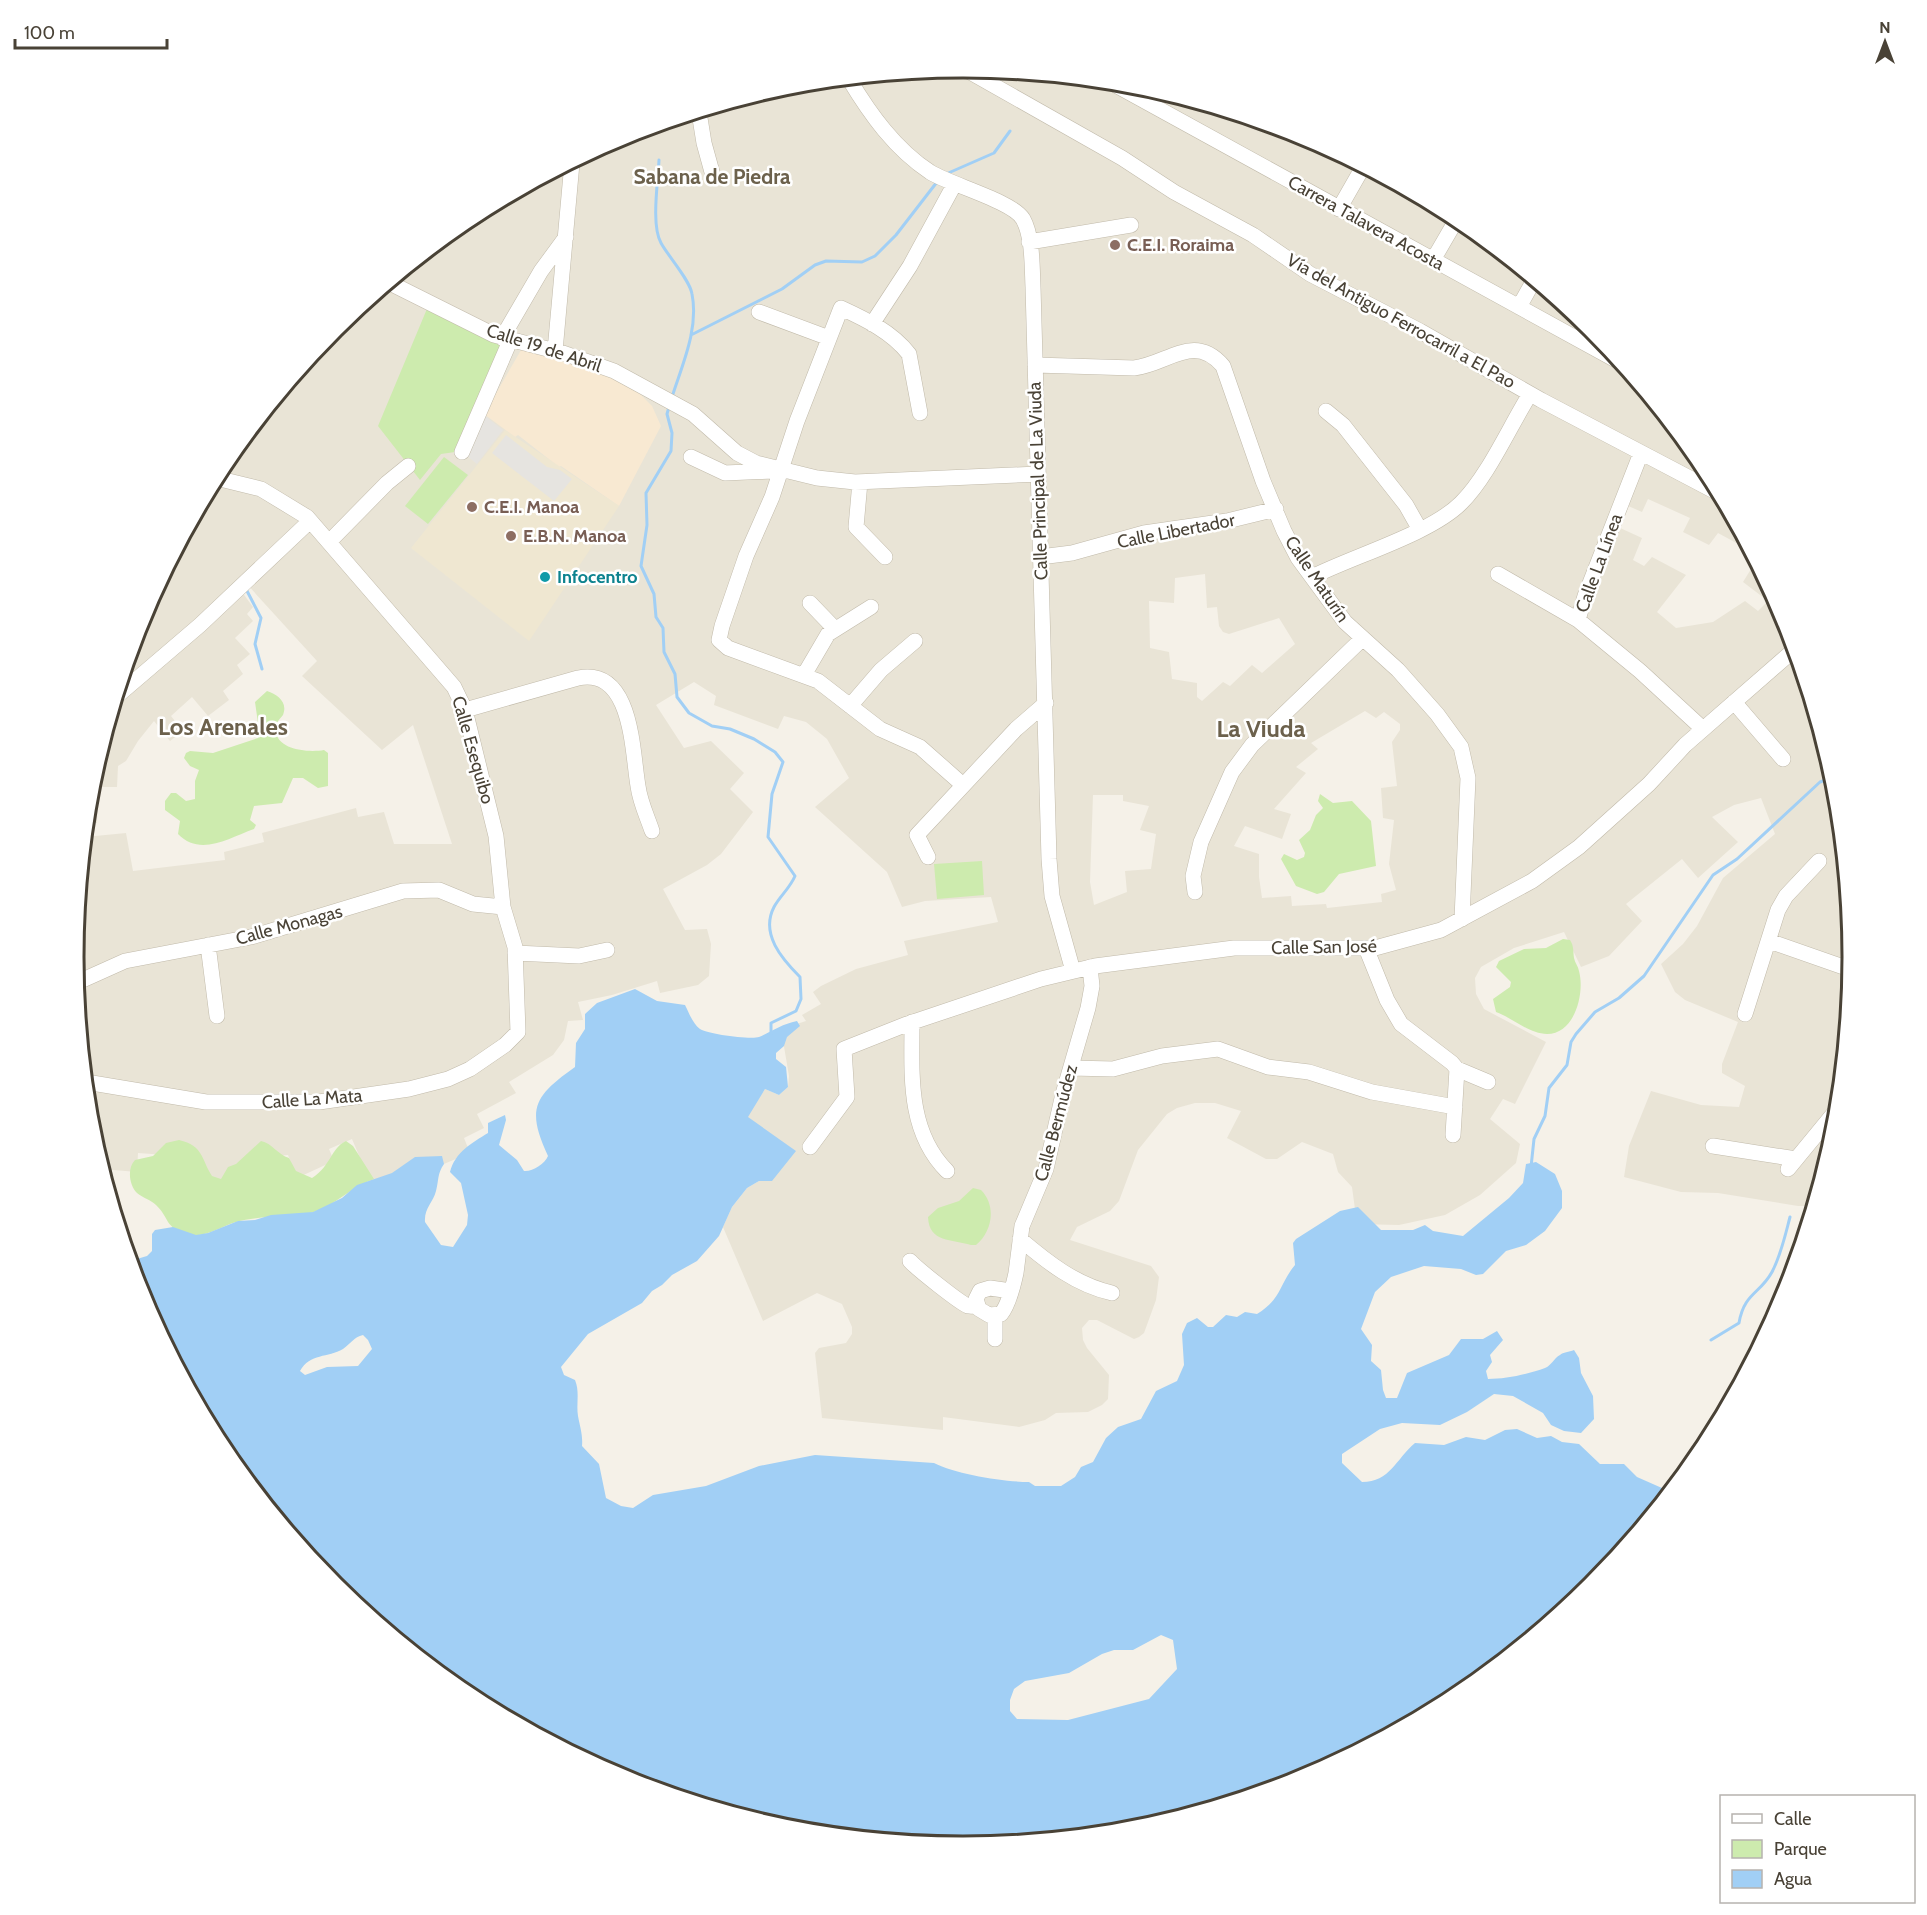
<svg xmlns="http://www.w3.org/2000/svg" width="1927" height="1915" font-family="Cabin,sans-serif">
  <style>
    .residential { fill: #e9e4d6; fill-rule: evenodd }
    .commercial { fill: #f8e9d2 }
    .education { fill: #efe7d1 }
    .green { fill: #cdebae }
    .parking { fill: #e6e4e0 }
    .water { fill: #a1cff5; fill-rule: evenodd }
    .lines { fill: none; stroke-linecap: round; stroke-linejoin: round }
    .stream { stroke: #a1cff5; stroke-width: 3 }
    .minor-casing { stroke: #c1baaa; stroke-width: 16 }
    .minor { stroke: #fff; stroke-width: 15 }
    .education-dot { fill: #8d6e63; stroke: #fff; stroke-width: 2 }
    .culture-dot { fill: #0f9aa8; stroke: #fff; stroke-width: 2 }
    .labels { text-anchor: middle; stroke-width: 5; stroke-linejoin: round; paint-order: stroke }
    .street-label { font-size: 18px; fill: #494236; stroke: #fff }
    .education-label { font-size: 18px; font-weight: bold; fill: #785e54; stroke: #fff; text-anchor: start }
    .culture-label { font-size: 18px; font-weight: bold; fill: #0d838f; stroke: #fff; text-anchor: start }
    .quarter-label { font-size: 21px; font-weight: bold; fill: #6c614c; stroke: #fff }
    .district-label { font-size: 24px; font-weight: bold; fill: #6c614c; stroke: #fff }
    .rim { fill: none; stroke: #494236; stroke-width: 3 }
  </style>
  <rect width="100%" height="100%" fill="#f5f1e8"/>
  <path class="residential" d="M964,68L1137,85L1304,135L1458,218L1593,328L1704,463L1751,551L1718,533L1709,545L1683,532L1690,518L1648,499L1642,512L1626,505L1618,527L1642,538L1633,560L1644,566L1652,557L1686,575L1657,612L1676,628L1713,622L1745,601L1758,611L1768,601L1743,582L1756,561L1786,617L1836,784L1853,958L1836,1131L1814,1206H1798L1718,1193L1681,1192L1624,1177L1629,1146L1651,1091L1701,1105L1739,1107L1745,1086L1722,1073V1064L1738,1022L1685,1000L1675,992L1661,964L1683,944L1697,926L1723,878L1775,834L1761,798L1734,805L1712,817L1738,842L1698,878L1682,859L1626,904L1642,921L1609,956L1581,967L1564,932L1514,948L1481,967L1475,978L1476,994L1484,1009L1546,1042L1515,1104L1503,1099L1490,1119L1520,1144L1516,1163L1480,1195L1445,1215L1399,1225L1357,1224L1352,1187L1338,1172L1333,1154L1302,1142L1277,1159H1266L1227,1138L1241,1111L1215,1103H1195L1177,1108L1167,1114L1138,1150L1119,1201L1110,1211L1077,1227L1070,1240L1151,1266L1159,1277L1156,1300L1144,1333L1139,1337L1134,1339L1097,1320H1089L1082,1328L1083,1340L1087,1348L1109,1375L1108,1399L1102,1405L1088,1412L1056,1413L1045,1420L1019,1427L943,1417V1430L822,1418L815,1353L819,1348L846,1343L852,1334V1327L842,1304L817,1293L763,1321L723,1227L732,1207L747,1188L759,1181H771L795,1151L747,1117L765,1089L779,1095L788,1087L789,1076L781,1029L806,1021L802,1015L821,1004L813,992L821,986L856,969L908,955L904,941L998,922L991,897L925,901L902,907L887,872L815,807L849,778L827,739L806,722L784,716L778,729L714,705L716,696L694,682L656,705L684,748L711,741L744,773L730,789L753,812L721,854L707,865L663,889L685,930L707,929L711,944L709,976L698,985L660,993L657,981L612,995L578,1002L583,1020L568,1021L564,1040L553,1055L509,1082L516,1093L477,1114L484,1128L464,1138L470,1153L375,1193L352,1139L329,1149L334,1161L297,1178L288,1155L261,1157L234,1181L211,1182L166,1155L138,1153L137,1172L102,1169L91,1131L74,957L85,837L126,833L133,871L225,860L224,852L264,842L262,833L356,808L358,817L384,812L394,844H452L413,725L382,750L302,676L317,661L245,582L239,588L253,607L247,614L253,621L235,638L250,654L237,665L243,674L223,691L229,700L208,716L192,697L171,716L183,731L170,741L154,721L138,741L126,761L118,766L117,787H98L97,823H87L91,784L141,617L224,463L334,328L469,217L623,135L790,85ZM1205,574L1207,608L1217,607L1219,626L1223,632L1229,634L1279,618L1295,644L1262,673L1252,665L1230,686L1223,682L1202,701L1197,697V683L1172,679L1169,652L1150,648L1149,601L1174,603L1175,578ZM1365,711L1376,718L1384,712L1400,724V730L1392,742L1397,786L1381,788L1383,818L1394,820L1389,864L1396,890L1381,894L1382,902L1327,908L1326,904L1292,906L1291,896L1262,898L1259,877V854L1234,846L1245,826L1282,839L1291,814L1274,809L1306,773L1296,767L1318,749L1311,743ZM1093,795H1123V801L1149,806L1140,830L1156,834L1151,869L1125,871L1127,892L1094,905L1090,882Z"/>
  <path class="commercial" d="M524,345L630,384L652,406L661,426L619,506L561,466L559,467L518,435L515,437L484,414Z"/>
  <path class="education" d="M505,430L619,506L529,641L411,548Z"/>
  <path class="green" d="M429,304L510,341L462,451L441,454L420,480L378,426Z
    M444,457L468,475L428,524L405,506Z
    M267,691C278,695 288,702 283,715C281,718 278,720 277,723C269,750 308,753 324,750L328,753V786L318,788L303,778H293L282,803L254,806L250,820L256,825L254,829C229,838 200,857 178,834L180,821L165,810V801L171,793H176L186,801L195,799V781L199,770L190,766L184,758L186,753L190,751L213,753L258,738L259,730L255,702Z
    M1320,794L1333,803L1352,801L1371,821L1376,866L1339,874L1324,892L1317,894L1296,886L1281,859L1284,854L1297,860L1304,857L1305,853L1299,840L1310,830L1316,815L1323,808L1318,801Z
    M982,861L984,895L937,899L934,864Z
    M1563,939L1570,940C1574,946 1573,951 1574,958C1575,963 1578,966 1579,971C1585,993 1575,1034 1547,1034C1529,1034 1513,1018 1496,1012L1493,999L1510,987L1511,982L1496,967L1499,961L1524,949L1546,948Z
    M179,1140C204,1146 201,1159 212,1176L221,1179L228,1167L236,1164L261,1141C272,1143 278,1155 289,1158L296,1171L312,1178C331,1166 331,1148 346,1141L353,1146L374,1179C352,1186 336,1205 314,1212C292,1218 259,1215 236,1222C221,1226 205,1239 188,1234C164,1228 170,1218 156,1205C151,1200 143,1198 137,1193C129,1185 127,1168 135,1160L153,1156L166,1143Z
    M973,1188L981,1190C997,1206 992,1232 976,1245H971C952,1239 929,1243 928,1217L938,1208L959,1201Z"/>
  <path class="parking" d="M480,412L503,430L477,464L462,452Z
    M506,435L547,467L560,470L572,479L554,501L492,453Z"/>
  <path class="water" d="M635,989L657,1001L685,1005C689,1013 693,1024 700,1029C707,1034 751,1040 759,1037C773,1031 782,1024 797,1021L800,1026L787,1037L784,1046L776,1053V1059L786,1067L788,1087L779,1095L765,1089L748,1117L796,1151L772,1181H759L747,1188L732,1207L719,1236L697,1261L672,1275L662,1285L652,1291L642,1303L588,1334L561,1367L564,1375L575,1380C580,1392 576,1404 578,1416C580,1427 583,1435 582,1446L599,1464L606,1498L621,1506L633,1508L653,1495L706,1486L759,1466L815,1455L934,1463C956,1474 1003,1482 1029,1482L1035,1486H1061L1075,1477L1081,1467L1093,1462L1106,1438L1118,1427L1141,1419L1156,1391L1177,1381L1184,1365L1182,1334L1187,1323L1197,1318L1208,1327H1213L1226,1315L1237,1317L1245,1312L1257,1314C1282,1299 1279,1284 1295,1265L1293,1243L1296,1239L1340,1211L1358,1207L1381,1230H1413L1425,1225L1433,1231L1463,1236L1509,1198L1523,1183L1526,1164L1536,1162L1555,1174L1562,1191V1208L1545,1231L1526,1245L1506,1251L1483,1274L1476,1275L1461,1269L1424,1266L1391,1277L1375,1292L1361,1329L1372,1345L1371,1361L1381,1370L1383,1390L1386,1398H1397L1407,1373L1449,1355L1461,1339H1483L1497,1331L1503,1340L1490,1355L1492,1362L1486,1371L1488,1379C1506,1379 1529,1374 1545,1368C1551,1366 1554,1358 1560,1355C1563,1352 1569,1352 1574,1350L1579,1358L1581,1373L1593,1396L1594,1419L1581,1433L1564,1431L1551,1425L1543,1413L1513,1396L1494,1394L1467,1412L1440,1425L1402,1423L1380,1429L1342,1454V1463L1362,1482C1390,1482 1396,1459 1415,1443L1444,1445L1466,1437L1485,1440L1505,1430L1517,1429L1537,1438L1551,1436L1562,1442L1579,1444L1600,1464H1624L1637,1477L1671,1492L1593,1587L1458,1698L1304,1780L1137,1830L963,1847L790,1830L623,1780L469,1697L334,1587L223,1452L141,1298L130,1261L147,1256L152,1251V1234L155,1230L173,1227L196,1235L208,1233L238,1221L255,1220L271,1215L313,1212L342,1198L357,1185L392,1173L415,1157L442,1156L444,1164C437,1174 439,1180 436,1191C433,1203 424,1208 425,1222L441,1245L453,1247L467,1225L468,1215L461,1183L450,1172C455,1152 472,1143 488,1133V1123L505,1115L506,1120L499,1145L517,1160L524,1171C532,1172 545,1164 548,1156C526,1109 534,1096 575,1067L576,1043L585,1029V1014L597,1003ZM363,1335L368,1340L372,1349L358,1366L327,1367L305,1375L300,1371C310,1353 328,1358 343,1349C350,1344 354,1337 363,1335ZM1161,1635L1173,1640L1177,1669L1149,1699L1068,1720L1017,1719L1010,1711V1700L1014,1689L1025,1681L1069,1673L1102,1654L1114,1650H1133Z"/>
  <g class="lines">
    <path class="stream" d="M659,160C658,182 651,225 661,243C668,256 690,280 692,294C699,329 682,365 672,397
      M946,174L994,153L1010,131
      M691,335L782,289L815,265L826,261L862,262L875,256L896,235L937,182
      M669,407L667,414L672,433L671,451L646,493L647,525L641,566L654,594L656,617L663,628L664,652L675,674L677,697L689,713L712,726L730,729L754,739L775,752L783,762L772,794L768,837L795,876C790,888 780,896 774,907C760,934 782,959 800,977L801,999L796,1011L771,1023V1033
      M246,589L261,618L255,644L262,669
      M1531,1167L1534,1139L1545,1116L1549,1088L1567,1065L1571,1042L1576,1034L1595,1012L1619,998L1644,976L1713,875L1737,859L1820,782L1834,777
      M1711,1340L1739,1323C1744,1293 1760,1294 1772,1272C1781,1255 1785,1236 1790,1217"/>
    <g class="minor-casing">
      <path id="minor" d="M963,68L1122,158L1174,192L1253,235L1310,274L1420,331L1541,400L1720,494
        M849,79C870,114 895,149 930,172C951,185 1012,201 1023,219C1033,237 1032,267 1033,287L1049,859L1052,896L1073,971
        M1110,82L1623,364
        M699,112L704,143L712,172
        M1339,209L1363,167
        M1029,242L1131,225
        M1433,260L1458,217
        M390,283L494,335L563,353L614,371L693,414L737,453L756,463L817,478L855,482L1038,474
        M1519,307L1534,280
        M759,312L829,338
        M872,324L910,266L954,185
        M502,338L541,271L566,237
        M555,351L572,163
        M1035,365L1134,368C1168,364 1194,332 1223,366L1263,481L1284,531L1298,558L1345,622L1398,670L1437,714L1461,747L1468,778L1462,919
        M1326,411L1343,425L1406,505L1419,528
        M920,413L909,354C892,332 865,319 841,308L797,421L772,497L746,556L722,626L719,640L728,648L818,681L880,729L920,747L963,785
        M462,452L510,341
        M1641,453L1585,596L1578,620L1640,671L1703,729
        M691,457L725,473L772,471
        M860,482L856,527L885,557
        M330,541L387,483L408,466
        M1040,557L1072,553L1144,533L1227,521L1276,509
        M1498,574L1578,620
        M1312,577C1353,556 1430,534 1461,503C1487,478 1510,426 1530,394
        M810,603L835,629
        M804,675L828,634L871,607
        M117,696L200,625L310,521
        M1734,702L1783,759
        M850,706L881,670L915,641
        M465,710L578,678C633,667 632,752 638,786C640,802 647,816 652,831
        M928,857L917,835L1016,729L1046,703
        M1195,892L1193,876L1201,842L1232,772L1252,745L1362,639
        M1769,941L1852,970
        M208,945L217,1016
        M1366,948L1387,1000L1401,1024L1452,1063L1457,1069L1453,1135
        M515,953L579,956L607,950
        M76,983L125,961L251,937L403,891L439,890L473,904L503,907
        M1745,1014L1778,910L1786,896L1819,861
        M912,1022C912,1074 907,1131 947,1171
        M1071,1068L1113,1069L1162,1056L1218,1049L1268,1067L1309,1072L1372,1092L1455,1107
        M1457,1069L1488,1082
        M86,1082L206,1102H319L409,1089L448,1079L470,1069L505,1045L518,1032L515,947L503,907L496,836L465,710L454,687L307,517L261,489L216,478
        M1713,1146L1796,1159
        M810,1147L847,1097L844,1049L907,1024L1041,979L1095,966L1234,948H1375L1441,930L1532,881L1579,847L1649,784L1685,745L1795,649
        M1788,1169L1839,1107
        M1020,1239C1047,1262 1076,1285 1112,1293
        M910,1261C916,1268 960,1303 968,1306C973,1307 973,1306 977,1305
        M1011,1291L990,1288L980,1291L976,1299L979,1309L989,1315L1001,1314C1009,1304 1013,1287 1016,1273L1022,1226L1046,1169L1063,1094L1088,1008L1092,986L1090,967
        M995,1339V1315"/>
    </g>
    <use href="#minor" class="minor"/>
  </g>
  <g class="education-dot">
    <circle cx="1115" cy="245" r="6"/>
    <circle cx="472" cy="507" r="6"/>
    <circle cx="511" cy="536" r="6"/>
  </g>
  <circle class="culture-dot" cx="545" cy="577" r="6"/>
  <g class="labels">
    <g class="street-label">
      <text transform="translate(1366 223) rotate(29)" y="6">Carrera Talavera Acosta</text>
      <text transform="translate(1401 321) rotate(29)" y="6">Vía del Antiguo Ferrocarril a El Pao</text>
      <text transform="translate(544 348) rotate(18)" y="6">Calle 19 de Abril</text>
      <text transform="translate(1038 481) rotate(-92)" y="6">Calle Principal de La Viuda</text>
      <text transform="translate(1176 531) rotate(-11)" y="6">Calle Libertador</text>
      <text transform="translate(1599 563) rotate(-70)" y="6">Calle La Línea</text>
      <text transform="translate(1317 579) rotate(56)" y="6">Calle Maturín</text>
      <text transform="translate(473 750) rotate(74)" y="6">Calle Esequibo</text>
      <text transform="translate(289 925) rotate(-15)" y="6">Calle Monagas</text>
      <text transform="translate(1324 947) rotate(-1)" y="6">Calle San José</text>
      <text transform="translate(312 1099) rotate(-4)" y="6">Calle La Mata</text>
      <text transform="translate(1056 1123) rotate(-75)" y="6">Calle Bermúdez</text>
    </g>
    <g class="education-label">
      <text x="1127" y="251">C.E.I. Roraima</text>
      <text x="484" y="513">C.E.I. Manoa</text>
      <text x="523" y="542">E.B.N. Manoa</text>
    </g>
    <g class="culture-label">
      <text x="557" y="583">Infocentro</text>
    </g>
    <g class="quarter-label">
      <text x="712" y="184">Sabana de Piedra</text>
    </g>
    <g class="district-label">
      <text x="223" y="735">Los Arenales</text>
      <text x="1261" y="737">La Viuda</text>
    </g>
  </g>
  <path d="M0 0H1927V1915H0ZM84 957a879 879 0 1 1 1758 0a879 879 0 1 1-1758 0Z" fill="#fff" fill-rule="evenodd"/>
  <path class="rim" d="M84 957a879 879 0 1 1 1758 0a879 879 0 1 1-1758 0Z"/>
  <rect x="1720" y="1795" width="195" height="108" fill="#ffffff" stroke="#b6b3af" stroke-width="1.5"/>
  <rect x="1732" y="1814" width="30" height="9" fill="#ffffff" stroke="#b6b3af" stroke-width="1.5"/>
  <text x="1774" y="1825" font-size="18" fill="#494236">Calle</text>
  <rect x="1732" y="1840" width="30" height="18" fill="#cdebae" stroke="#b6b3af" stroke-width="1.5"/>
  <text x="1774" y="1855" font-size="18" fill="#494236">Parque</text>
  <rect x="1732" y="1870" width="30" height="18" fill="#a1cff5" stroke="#b6b3af" stroke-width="1.5"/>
  <text x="1774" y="1885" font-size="18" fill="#494236">Agua</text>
  <g transform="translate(1885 42)" stroke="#ffffff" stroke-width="4.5" paint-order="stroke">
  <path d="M0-4.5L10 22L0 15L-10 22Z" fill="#494236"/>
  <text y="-9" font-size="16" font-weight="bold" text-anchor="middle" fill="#494236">N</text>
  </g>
  <path d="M15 39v9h152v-9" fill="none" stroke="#494236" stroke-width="3"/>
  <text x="24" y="39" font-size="18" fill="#494236" stroke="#ffffff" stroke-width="4.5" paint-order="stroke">100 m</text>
</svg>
